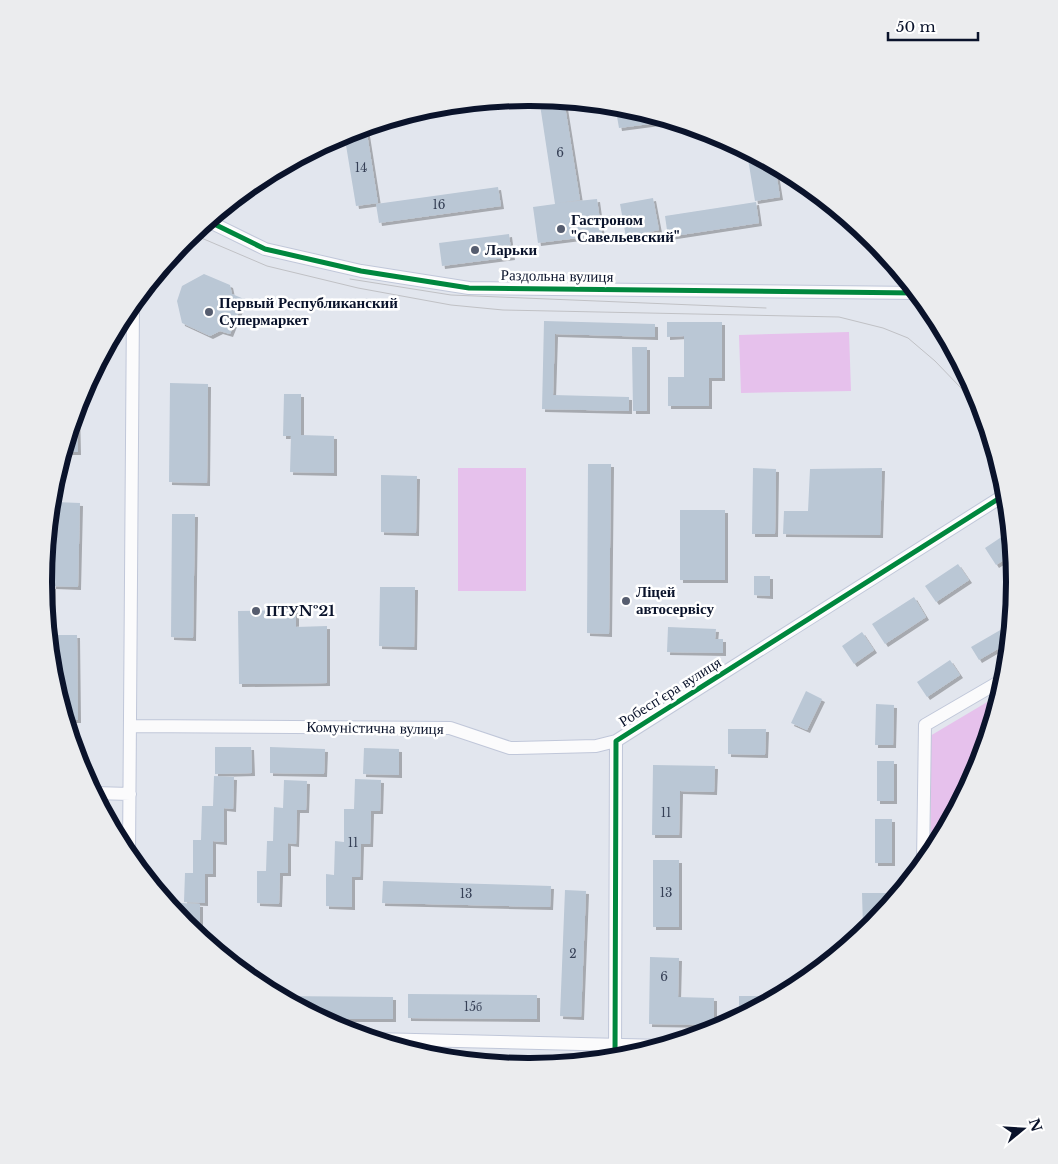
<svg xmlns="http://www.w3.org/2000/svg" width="1058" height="1164" font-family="'Libre Baskerville',serif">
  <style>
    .green { fill: #e6c1ec }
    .building { fill: #bac7d5; filter: url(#shadow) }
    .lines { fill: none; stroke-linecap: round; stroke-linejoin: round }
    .minor-casing { stroke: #c0c7d9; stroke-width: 14 }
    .minor { stroke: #fbfbfc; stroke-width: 12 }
    .tram { stroke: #c0c1c5; stroke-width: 1 }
    .cycleway-casing { stroke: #fff; stroke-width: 8 }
    .cycleway { stroke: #00873e; stroke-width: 5 }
    .poi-dot { fill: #565d6f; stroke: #fff; stroke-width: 2 }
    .labels { text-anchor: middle; stroke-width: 5; stroke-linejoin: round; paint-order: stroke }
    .number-label { font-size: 12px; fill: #364056 }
    .poi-label { font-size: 15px; font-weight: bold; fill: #0a132b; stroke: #fff; text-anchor: start }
    .street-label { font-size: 15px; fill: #0a132b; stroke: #fff }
    .rim { fill: none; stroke: #0a132b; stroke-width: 6 }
  </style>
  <defs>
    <filter id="shadow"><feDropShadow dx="3" dy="3" stdDeviation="0" flood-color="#0004"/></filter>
  </defs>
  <rect width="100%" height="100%" fill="#e2e6ee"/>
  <path class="green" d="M849,332L851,391L741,393L739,335Z
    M458,468H526V591H458Z
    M999,695L977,768L931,854L930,736Z
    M432,1057L594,1061L529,1067Z"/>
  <path class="building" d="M539,98L564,100L580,200L558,203L597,199L602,235L538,243L533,207L555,204Z
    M615,105L624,106L672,121L619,128Z
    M366,127L378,203L356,206L344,133Z
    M747,153H751L775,166L780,197L755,201Z
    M498,187L501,206L379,223L376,204Z
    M653,198L659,230L626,237L620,204Z
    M756,202L759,223L668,237L665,216Z
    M509,234L512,257L442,266L439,243Z
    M204,274L230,285L232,294L244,299L230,334L220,331L210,336L182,323L177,301L182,286Z
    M544,321L655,324V337L555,334L553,395L629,397V411L542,409Z
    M667,322H722V378H709V406H668V377H684V336L667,337Z
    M632,347H647V411H633Z
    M170,383L208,384L207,483L169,482Z
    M284,394H301V435L334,436V473L290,472L291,436H283Z
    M77,407L78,452H64Z
    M588,464H611L609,634L587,633Z
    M753,468L776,469L775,534H752Z
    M882,468L880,535L783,534L784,511H808L810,469Z
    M381,475L417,476L416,533L381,532Z
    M55,502L80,503L78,587L53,586Z
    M680,510H725V580H680Z
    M172,514H195L193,638L171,637Z
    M1009,532L1012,555L996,565L985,548Z
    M958,564L969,580L936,602L925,586Z
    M754,576H770V596L754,595Z
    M44,586H53V612H47Z
    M380,587H415L414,647L379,646Z
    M914,597L926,617L885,644L872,624Z
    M296,610V627L327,626V683L239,684L238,611Z
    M1009,625L1008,643L979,660L971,647Z
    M668,627L716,629L715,639H723V653L667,652Z
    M862,632L874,650L854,664L842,646Z
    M52,635H77L78,720H66L53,676Z
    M950,660L960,675L927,697L917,682Z
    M806,691L822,699L807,730L791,723Z
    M876,704L894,705L893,745H875Z
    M728,729H766L765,755L728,754Z
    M215,747H251L252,773L215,774Z
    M270,747L325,749L324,774L270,773Z
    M364,748L399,749V775L363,774Z
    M877,761H894V801H877Z
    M653,765L715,766L714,792L680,791L679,835H652Z
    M214,776L234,777L233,809L224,808V842L213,841V874H205V903L184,902L185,873H193V840H201L202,806H213Z
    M355,779L381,780L380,811H371L370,844H361L360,877H352V907L326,906V874L334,875L335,841L344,842V809H354Z
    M284,780L307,781L306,810H297L296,844L288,843V873H280L279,904L257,903V871H266L267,841H273L274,807L283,808Z
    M875,819H892V863H875Z
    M653,860H679V927H653Z
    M383,881L551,886L550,907L382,903Z
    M565,890L586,891L581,1017L560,1016Z
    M862,893H891V902L868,928H863Z
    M181,903L200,904V937L181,919Z
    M650,957L679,958L678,997L714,998V1025L649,1024Z
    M408,994L537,995V1019L408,1018Z
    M279,996L393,997V1019H322Z
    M739,996H779L739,1017Z"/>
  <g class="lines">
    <g class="minor-casing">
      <path id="minor" d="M208,221L265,249L361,271L469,288L916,293
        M130,726L450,728L510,748H516L596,746L616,741
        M94,793L130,794
        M129,855L133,304
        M923,863L925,725L1004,679
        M373,1039L664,1046
        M615,1059L616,741L1006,494"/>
    </g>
    <use href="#minor" class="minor"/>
    <path class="tram" d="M192,234L267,266L358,288L451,305L503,310L839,317L883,328L908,338L935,361L961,388L989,433
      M350,279L451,295L766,308"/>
    <g class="cycleway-casing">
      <path id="cycleway" d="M208,221L265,249L361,271L469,288L916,293
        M615,1059L616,741L1006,494"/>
    </g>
    <use href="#cycleway" class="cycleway"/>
  </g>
  <g class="poi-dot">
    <circle cx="561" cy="229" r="5"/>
    <circle cx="475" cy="250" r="5"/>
    <circle cx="209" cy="312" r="5"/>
    <circle cx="626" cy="601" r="5"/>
    <circle cx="256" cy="611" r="5"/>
  </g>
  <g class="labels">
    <g class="number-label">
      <text x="560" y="157">6</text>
      <text x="361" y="172">14</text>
      <text x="439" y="209">16</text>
      <text x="666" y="817">11</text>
      <text x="353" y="847">11</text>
      <text x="666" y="897">13</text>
      <text x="466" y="898">13</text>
      <text x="573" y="958">2</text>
      <text x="664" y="981">6</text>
      <text x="473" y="1011">15б</text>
    </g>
    <g class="poi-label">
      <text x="571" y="225">Гастроном<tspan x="571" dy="17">"Савельевский"</tspan></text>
      <text x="485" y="255">Ларьки</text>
      <text x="219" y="308">Первый Республиканский<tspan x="219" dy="17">Супермаркет</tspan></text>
      <text x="636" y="597">Ліцей<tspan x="636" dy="17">автосервісу</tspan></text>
      <text x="266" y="616">ПТУ№21</text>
    </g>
    <g class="street-label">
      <text transform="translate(557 276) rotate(1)" y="5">Раздольна вулиця</text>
      <text transform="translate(670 692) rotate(-32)" y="5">Робесп’єра вулиця</text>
      <text transform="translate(375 728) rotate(1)" y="5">Комуністична вулиця</text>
    </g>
  </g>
  <path d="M0 0H1058V1164H0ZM528 106H530A476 476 0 0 1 1006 582V582A476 476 0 0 1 530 1058H528A476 476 0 0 1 52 582V582A476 476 0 0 1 528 106Z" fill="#ebecee" fill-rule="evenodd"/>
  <path class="rim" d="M528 106H530A476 476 0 0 1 1006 582V582A476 476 0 0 1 530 1058H528A476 476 0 0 1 52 582V582A476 476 0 0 1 528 106Z"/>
  <g transform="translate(1023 1129) rotate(72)" stroke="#ffffff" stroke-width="4" paint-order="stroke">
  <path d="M0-4L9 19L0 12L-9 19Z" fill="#0a132b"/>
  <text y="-8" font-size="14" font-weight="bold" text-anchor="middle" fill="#0a132b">N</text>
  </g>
  <path d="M888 32v8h90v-8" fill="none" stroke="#0a132b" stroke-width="2.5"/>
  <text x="896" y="32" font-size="15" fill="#0a132b" stroke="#ffffff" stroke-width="4" paint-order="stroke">50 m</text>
</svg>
